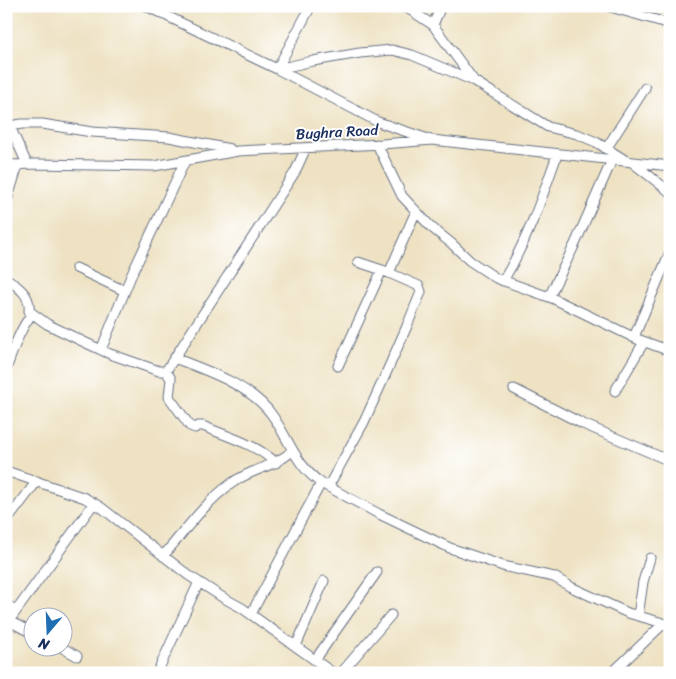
<svg xmlns="http://www.w3.org/2000/svg" width="676" height="679" font-family="Sriracha,sans-serif">
  <style>
    .lines { fill: none; stroke-linecap: round; stroke-linejoin: round }
    .minor-casing { stroke: #656e81; stroke-width: 11 }
    .minor { stroke: #fff; stroke-width: 9 }
    .labels { text-anchor: middle; stroke-width: 4; stroke-linejoin: round; paint-order: stroke }
    .street-label { font-size: 15px; fill: #1b2f5e; stroke: #fff }
  </style>
  <rect width="100%" height="100%" fill="#fff"/>
  <filter id="ink" filterUnits="userSpaceOnUse"><feTurbulence type="fractalNoise" baseFrequency=".02" numOctaves="2"/><feDisplacementMap in="SourceGraphic" scale="10" xChannelSelector="R" yChannelSelector="G"/><feConvolveMatrix kernelMatrix="1 2 1 2 8 2 1 2 1" color-interpolation-filters="sRGB"/></filter>
  <filter id="wash" filterUnits="userSpaceOnUse"><feTurbulence type="fractalNoise" baseFrequency=".0096" numOctaves="4" result="noise"/><feDisplacementMap in="SourceGraphic" scale="20" xChannelSelector="R" yChannelSelector="G"/><feGaussianBlur stdDeviation="1.12" result="paint"/><feColorMatrix in="noise" values="0 0 0 0 0 0 0 0 0 0 0 0 0 0 0 0 0 1.4 0 .05"/><feComposite in="paint" operator="in"/></filter>
  <g filter="url(#wash)">
    <rect width="100%" height="100%" fill="#eee2c3"/>
  </g>
  <g filter="url(#ink)">
    <g class="lines">
      <g class="minor-casing">
        <path id="minor" d="M146,6L277,69L378,122L428,139
          M404,6L433,25L474,81
          M607,6L670,24
          M433,25L441,6
          M277,69L313,61L360,53L392,50L412,55L474,81L548,127L577,134L596,142L625,160
          M277,69L311,6
          M6,123L13,133L27,164
          M9,126L22,124H42L92,132L169,137L230,149
          M377,144L402,196L431,227L451,243L470,261L496,278L552,298L637,339L670,351
          M606,149L645,88
          M633,163L670,192
          M6,165L36,164L154,166L238,151L382,144L432,140L670,166
          M6,204L18,165
          M358,262L382,270
          M76,268L125,291
          M6,278C18,287 31,295 29,311L47,324L84,342L110,354L159,371H166L295,172L306,148
          M503,281C527,241 542,198 557,155
          M549,297L575,244L612,160
          M634,337L670,252
          M101,350L131,276L185,161
          M174,358C206,370 252,386 272,415C289,439 296,466 321,483L379,514L450,548L503,566L554,577L571,587L628,613L670,625
          M338,366L382,270L389,273L416,211
          M6,369C13,351 19,330 32,314
          M166,371L171,379L169,397L190,426L195,428L198,426H203C228,437 256,444 276,463
          M514,389L583,424L670,461
          M615,391L644,342
          M6,471L85,498L102,508L188,575L222,597L242,608L333,673
          M328,487L364,422L384,378L407,326L421,292L419,286L389,273
          M6,522L37,481
          M163,556C184,532 205,502 232,483C251,469 275,467 292,451
          M6,604L16,611
          M251,614L321,483
          M638,616L643,582L650,558
          M9,621L32,633
          M6,625L94,503
          M59,646L77,656
          M296,646L324,581
          M315,660L377,572
          M157,673L199,582
          M341,673L391,615
          M612,673L663,624"/>
      </g>
      <use href="#minor" class="minor"/>
    </g>
  </g>
  <g class="labels">
    <g class="street-label">
      <text transform="translate(337 132) rotate(-3)" y="5">Bughra Road</text>
    </g>
  </g>
  <rect width="676" height="679" fill="none" stroke="#fff" stroke-width="25"/>
  <g transform="translate(48 632) rotate(199)"><circle r="24" fill="#ffffff" stroke="#a4acbf"/>
  <path d="M0-4L9 19L0 12L-9 19Z" fill="#1f6fb2"/>
  <text y="-8" font-size="14" font-weight="bold" text-anchor="middle" fill="#1b2f5e">N</text>
  </g>
</svg>
